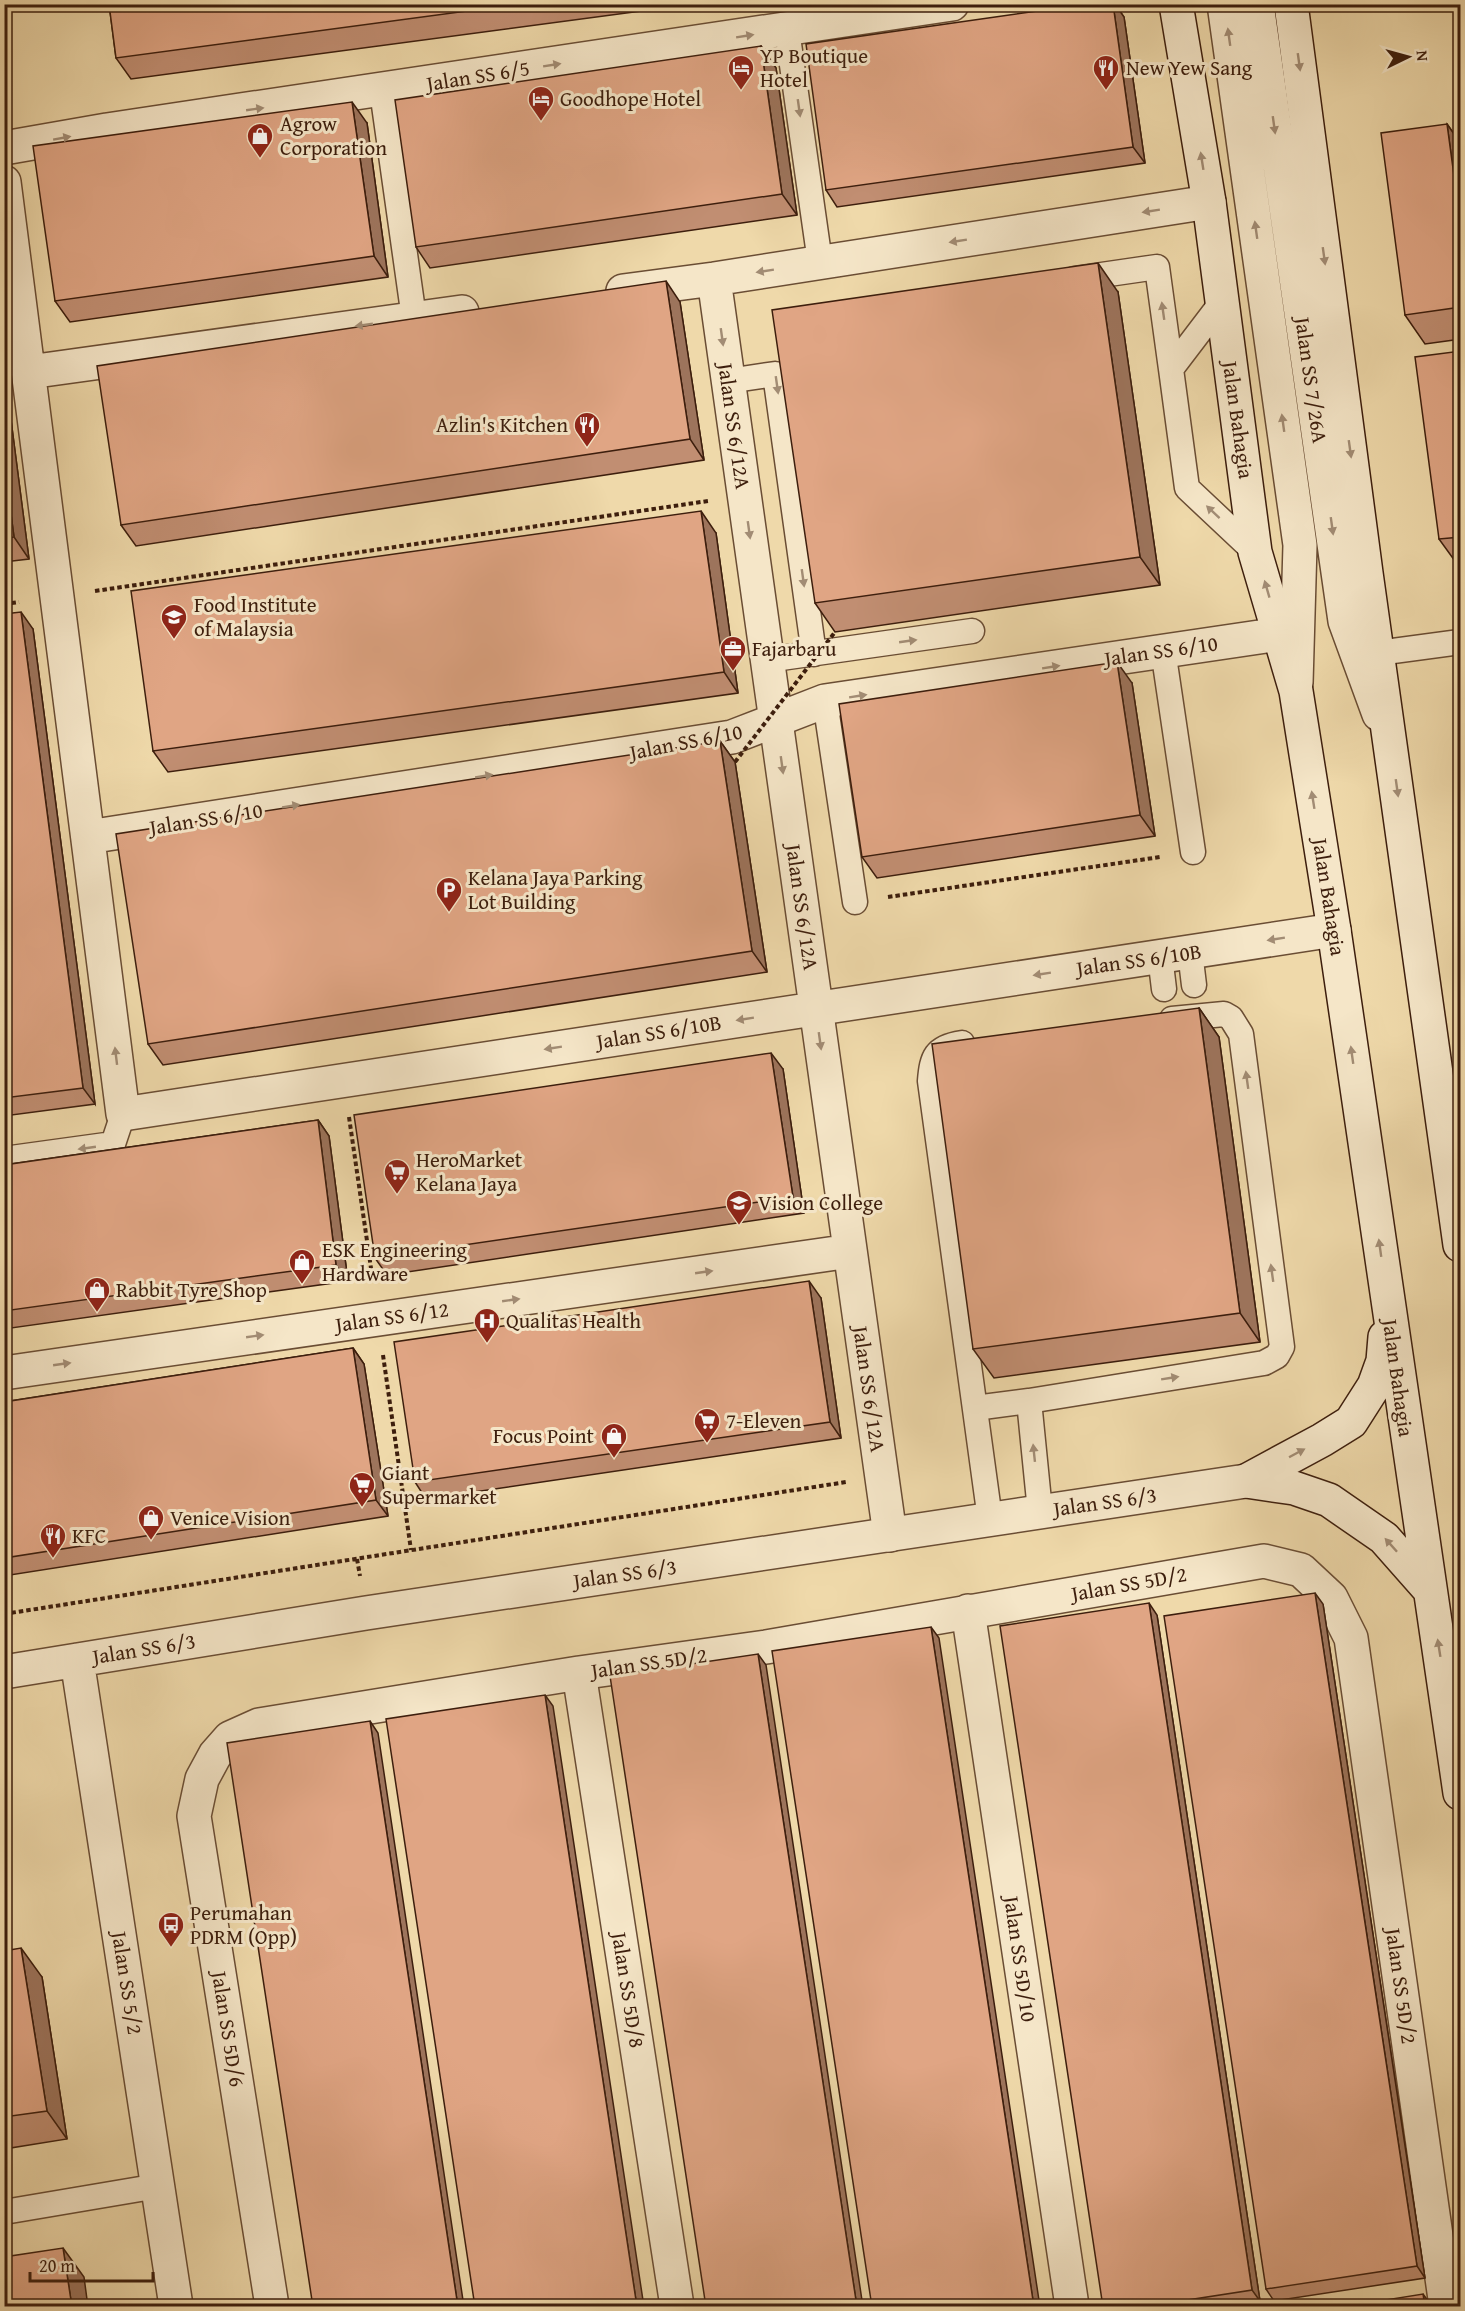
<svg xmlns="http://www.w3.org/2000/svg" width="1465" height="2311" font-family="'Gentium Book Plus',serif">
  <style>
    .lines { fill: none; stroke-linecap: round; stroke-linejoin: round }
    .service-casing { stroke: #6a4d34; stroke-width: 27 }
    .minor-casing { stroke: #6a4d34; stroke-width: 36 }
    .tertiary-casing { stroke: #6a4d34; stroke-width: 36 }
    .secondary-casing { stroke: #3d1e0d; stroke-width: 36 }
    .path { stroke: #3d1e0d; stroke-width: 4; stroke-dasharray: 4.5 3; stroke-linecap: butt }
    .service { stroke: #f5e6c8; stroke-width: 24 }
    .minor { stroke: #f5e6c8; stroke-width: 33 }
    .tertiary { stroke: #f5e6c8; stroke-width: 33 }
    .secondary { stroke: #f5e6c8; stroke-width: 33 }
    .path-bridge { stroke: #3d1e0d; stroke-width: 4; stroke-dasharray: 4.5 3; stroke-linecap: butt }
    .wall { fill: #c18e72; stroke: #3d1e0d; stroke-width: 1.5 }
    .shaded-wall { fill: #9d745c; stroke: #3d1e0d; stroke-width: 1.5 }
    .building { fill: #e0a584; stroke: #3d1e0d; stroke-width: 1.5 }
    .oneway { fill: #a28c74 }
    .labels { text-anchor: middle; stroke-width: 6; stroke-linejoin: round; paint-order: stroke }
    .poi-label { font-size: 21px; fill: #3d1e0d; stroke: #f5e6c8; text-anchor: start }
    .street-label { font-size: 21px; fill: #3d1e0d; stroke: #f5e6c8 }
  </style>
  <rect width="100%" height="100%" fill="#efd9aa"/>
  <filter id="stains"><feTurbulence type="fractalNoise" baseFrequency=".00333" numOctaves="4"/><feColorMatrix values="0 0 0 0 .2 0 0 0 0 .09 0 0 0 0 .02 0 0 0 .5 -.17"/></filter>
  <radialGradient id="worn" r=".72"><stop offset=".6" stop-color="#630" stop-opacity="0"/><stop offset="1" stop-color="#630" stop-opacity=".3"/></radialGradient>
  <g class="lines">
    <g class="service-casing">
      <path id="service" d="M787,30L820,262
        M382,91L414,318
        M1074,279L1157,267L1171,369
        M1222,302L1171,369L1187,488L1255,552
        M728,381L775,374L814,654
        M1163,650L1193,852
        M1378,653L1460,642
        M767,660L972,631
        M825,701L855,902
        M1190,952L1194,985
        M1160,956L1164,989
        M962,1043C935,1047 932,1057 930,1081L990,1519
        M4,1159L113,1144L123,1114
        M975,1408L1029,1401
        M1040,1511L1029,1401L1264,1363L1277,1356L1282,1347L1241,1034L1231,1018L1224,1014L1172,1019
        M4,2212L158,2186"/>
    </g>
    <g class="minor-casing">
      <path id="minor" d="M4,148L107,130L952,4
        M4,182L123,1114L1334,930
        M714,279L890,1535
        M623,291L714,279L1209,202
        M29,372L462,312
        M88,837L732,737L825,701L1280,634
        M4,1373L850,1251
        M968,1611L1072,2306
        M579,1673L677,2306
        M272,2306L194,1816L202,1779L215,1755L230,1738L259,1725L579,1673L766,1647L1264,1561L1301,1570L1331,1598L1351,1638L1446,2306"/>
    </g>
    <g class="tertiary-casing">
      <path id="tertiary" d="M1224,4L1300,545L1296,683
        M1257,4L1345,621L1379,714
        M77,1660L176,2306
        M4,1672L366,1613L1246,1481"/>
    </g>
    <g class="secondary-casing">
      <path id="secondary" d="M1176,4L1209,202L1255,552L1296,691L1334,930L1460,1793
        M1291,4L1366,573L1460,1245
        M1246,1481L1322,1440L1351,1422L1374,1386L1383,1361L1385,1337
        M1246,1481L1294,1488L1329,1500L1384,1538L1429,1589"/>
    </g>
    <path class="path" d="M95,591L708,501
      M4,604L19,602
      M888,897L1160,857
      M349,1117L373,1282
      M383,1355L411,1550
      M357,1559L360,1576
      M4,1614L846,1482"/>
    <use href="#service" class="service"/>
    <use href="#minor" class="minor"/>
    <use href="#tertiary" class="tertiary"/>
    <use href="#secondary" class="secondary"/>
    <path class="path-bridge" d="M735,762L835,632"/>
  </g>
  <path class="wall" d="M4,4H28V6L4,9Z
    M109,4H694L131,79L116,58Z
    M1087,4H1115L1124,17L1145,163L837,207L826,190Z
    M761,46L776,68L797,215L430,268L416,247Z
    M367,123L388,277L70,322L55,301Z
    M1447,124L1461,144V339L1425,344L1405,315Z
    M1118,292L1160,585L835,632L815,603Z
    M680,302L704,460L136,546L121,525Z
    M1461,351V568H1460L1439,539Z
    M4,366L29,559L4,562Z
    M716,533L738,693L168,772L153,751Z
    M4,614L33,629L95,1104L4,1116Z
    M1132,683L1155,836L877,878L862,857Z
    M720,741L735,762L767,972L163,1065L148,1044Z
    M1199,1008L1219,1037L1260,1342L994,1378L973,1349Z
    M783,1069L804,1213L387,1275L375,1258Z
    M318,1120L329,1136L348,1281L4,1329V1165Z
    M821,1298L841,1438L426,1499L415,1482Z
    M353,1348L364,1364L388,1516L10,1575L4,1568V1402Z
    M1323,1604L1425,2278L1274,2301L1266,2289Z
    M1157,1615L1260,2301L1225,2307H1103Z
    M4,1951L42,1977L67,2139L4,2149Z"/>
  <path class="shaded-wall" d="M1113,4H1115L1124,17L1145,163L1133,147Z
    M761,46L776,68L797,215L782,194Z
    M352,102L367,123L388,277L374,256Z
    M1447,124L1461,144V228Z
    M1098,263L1118,292L1160,585L1140,557Z
    M666,281L680,302L704,460L690,439Z
    M4,366L29,559L14,537L4,461Z
    M701,511L716,533L738,693L724,672Z
    M21,612L33,629L95,1104L83,1088Z
    M1117,662L1132,683L1155,836L1140,815Z
    M720,741L735,762L767,972L752,951Z
    M1199,1008L1219,1037L1260,1342L1240,1313Z
    M771,1053L783,1069L804,1213L793,1197Z
    M318,1120L329,1136L348,1281L336,1265Z
    M809,1281L821,1298L841,1438L830,1422Z
    M353,1348L364,1364L388,1516L376,1500Z
    M1315,1593L1323,1604L1425,2278L1417,2266Z
    M1149,1603L1157,1615L1260,2301L1252,2290Z
    M931,1627L939,1638L1040,2307H1034Z
    M758,1654L766,1665L863,2307H857Z
    M545,1695L553,1706L644,2307H637Z
    M370,1721L378,1733L464,2307H458Z
    M21,1948L42,1977L67,2139L47,2111Z
    M63,2248L84,2277L88,2307H72Z
    M1423,2294L1431,2305L1432,2307H1425Z"/>
  <path class="building" d="M109,4H519L116,58Z
    M1087,4H1113L1133,147L826,190L806,44Z
    M761,46L782,194L416,247L395,100Z
    M352,102L374,256L55,301L33,146Z
    M1447,124L1461,228V307L1405,315L1381,133Z
    M1098,263L1140,557L815,603L772,310Z
    M666,281L690,439L121,525L97,366Z
    M1461,351V537L1439,539L1415,357Z
    M4,461L14,537L4,539Z
    M701,511L724,672L153,751L131,591Z
    M21,612L83,1088L4,1098V614Z
    M1461,660V678L1458,661Z
    M1117,662L1140,815L862,857L839,704Z
    M720,741L752,951L148,1044L116,834Z
    M1199,1008L1240,1313L973,1349L932,1044Z
    M771,1053L793,1197L375,1258L354,1115Z
    M318,1120L336,1265L4,1311V1165Z
    M809,1281L830,1422L415,1482L394,1342Z
    M353,1348L376,1500L4,1558V1402Z
    M1315,1593L1417,2266L1266,2289L1164,1616Z
    M1149,1603L1252,2290L1142,2307H1103L1000,1626Z
    M931,1627L1034,2307H872L772,1651Z
    M758,1654L857,2307H706L610,1676Z
    M545,1695L637,2307H475L386,1719Z
    M370,1721L458,2307H313L227,1743Z
    M21,1948L47,2111L4,2117V1951Z
    M63,2248L72,2307H4V2257Z
    M1423,2294L1425,2307H1342Z"/>
  <defs><path id="oneway-solid" d="M-6-.8H1V-3.2L6.5 0L1 3.2V.8H-6Z" transform="scale(1.5)"/></defs>
  <g class="oneway">
    <use href="#oneway-solid" transform="translate(745 36) rotate(-9)"/>
    <use href="#oneway-solid" transform="translate(1229 37) rotate(-98)"/>
    <use href="#oneway-solid" transform="translate(1299 62) rotate(82)"/>
    <use href="#oneway-solid" transform="translate(552 65) rotate(-9)"/>
    <use href="#oneway-solid" transform="translate(799 108) rotate(82)"/>
    <use href="#oneway-solid" transform="translate(255 109) rotate(-8)"/>
    <use href="#oneway-solid" transform="translate(1274 125) rotate(82)"/>
    <use href="#oneway-solid" transform="translate(62 138) rotate(-10)"/>
    <use href="#oneway-solid" transform="translate(1202 161) rotate(-99)"/>
    <use href="#oneway-solid" transform="translate(1151 211) rotate(171)"/>
    <use href="#oneway-solid" transform="translate(1256 230) rotate(-98)"/>
    <use href="#oneway-solid" transform="translate(958 241) rotate(171)"/>
    <use href="#oneway-solid" transform="translate(1324 256) rotate(82)"/>
    <use href="#oneway-solid" transform="translate(765 271) rotate(171)"/>
    <use href="#oneway-solid" transform="translate(1163 311) rotate(-98)"/>
    <use href="#oneway-solid" transform="translate(364 325) rotate(172)"/>
    <use href="#oneway-solid" transform="translate(722 337) rotate(82)"/>
    <use href="#oneway-solid" transform="translate(777 385) rotate(82)"/>
    <use href="#oneway-solid" transform="translate(1283 423) rotate(-98)"/>
    <use href="#oneway-solid" transform="translate(1350 449) rotate(82)"/>
    <use href="#oneway-solid" transform="translate(1213 512) rotate(-137)"/>
    <use href="#oneway-solid" transform="translate(1332 526) rotate(82)"/>
    <use href="#oneway-solid" transform="translate(749 530) rotate(82)"/>
    <use href="#oneway-solid" transform="translate(803 578) rotate(82)"/>
    <use href="#oneway-solid" transform="translate(1267 589) rotate(-106)"/>
    <use href="#oneway-solid" transform="translate(908 641) rotate(-8)"/>
    <use href="#oneway-solid" transform="translate(1051 667) rotate(-9)"/>
    <use href="#oneway-solid" transform="translate(858 696) rotate(-9)"/>
    <use href="#oneway-solid" transform="translate(782 765) rotate(82)"/>
    <use href="#oneway-solid" transform="translate(484 776) rotate(-9)"/>
    <use href="#oneway-solid" transform="translate(1397 788) rotate(82)"/>
    <use href="#oneway-solid" transform="translate(1313 800) rotate(-99)"/>
    <use href="#oneway-solid" transform="translate(291 806) rotate(-9)"/>
    <use href="#oneway-solid" transform="translate(1276 939) rotate(171)"/>
    <use href="#oneway-solid" transform="translate(1042 974) rotate(171)"/>
    <use href="#oneway-solid" transform="translate(745 1019) rotate(171)"/>
    <use href="#oneway-solid" transform="translate(820 1041) rotate(82)"/>
    <use href="#oneway-solid" transform="translate(553 1048) rotate(171)"/>
    <use href="#oneway-solid" transform="translate(1352 1055) rotate(-98)"/>
    <use href="#oneway-solid" transform="translate(116 1056) rotate(-97)"/>
    <use href="#oneway-solid" transform="translate(1247 1080) rotate(-98)"/>
    <use href="#oneway-solid" transform="translate(87 1148) rotate(172)"/>
    <use href="#oneway-solid" transform="translate(1380 1248) rotate(-98)"/>
    <use href="#oneway-solid" transform="translate(704 1272) rotate(-8)"/>
    <use href="#oneway-solid" transform="translate(1272 1273) rotate(-98)"/>
    <use href="#oneway-solid" transform="translate(511 1300) rotate(-8)"/>
    <use href="#oneway-solid" transform="translate(255 1336) rotate(-8)"/>
    <use href="#oneway-solid" transform="translate(62 1364) rotate(-8)"/>
    <use href="#oneway-solid" transform="translate(1170 1378) rotate(-9)"/>
    <use href="#oneway-solid" transform="translate(1034 1453) rotate(-96)"/>
    <use href="#oneway-solid" transform="translate(1297 1453) rotate(-28)"/>
    <use href="#oneway-solid" transform="translate(1391 1545) rotate(-132)"/>
    <use href="#oneway-solid" transform="translate(1439 1648) rotate(-99)"/>
  </g>
  <defs>
    <g id="hotel-pin" transform="scale(1.35)"><path d="M0 17L-7.5 6A9.5 9.5 0 1 1 7.5 6Z" fill="#8f2418" stroke="#f5e6c8"/><path d="M-6-4.5h1.5V1H6V5H4.5V3h-9V5H-6ZM-4 0a1.8 1.8 0 1 1 3.6 0ZM.5 0V-2.5h3Q6-2.5 6 0Z" fill="#fff"/></g>
    <g id="restaurant-pin" transform="scale(1.35)"><path d="M0 17L-7.5 6A9.5 9.5 0 1 1 7.5 6Z" fill="#8f2418" stroke="#f5e6c8"/><path d="M-5-6h1v4h1v-4h1v4h1v-4h1v5L-1.5 .5V6h-2V.5L-5-1ZM5-6V6H3V1.5H1.5Q1.5-4 5-6Z" fill="#fff"/></g>
    <g id="shop-pin" transform="scale(1.35)"><path d="M0 17L-7.5 6A9.5 9.5 0 1 1 7.5 6Z" fill="#8f2418" stroke="#f5e6c8"/><path d="M-5-2.5h2.3a2.7 3.5 0 0 1 5.4 0H5L5.5 6h-11ZM-1.5-2.5h3a1.5 2.3 0 0 0-3 0Z" fill="#fff"/></g>
    <g id="university-pin" transform="scale(1.35)"><path d="M0 17L-7.5 6A9.5 9.5 0 1 1 7.5 6Z" fill="#8f2418" stroke="#f5e6c8"/><path d="M0-5L7-2L0 1L-7-2ZM-4 1L0 2.5L4 1V4Q0 6-4 4Z" fill="#fff"/></g>
    <g id="office-pin" transform="scale(1.35)"><path d="M0 17L-7.5 6A9.5 9.5 0 1 1 7.5 6Z" fill="#8f2418" stroke="#f5e6c8"/><path d="M-6-3h4V-5.5h4V-3h4V5H-6ZM-1-4.5V-3h2v-1.5ZM-6 0V1H6V0Z" fill="#fff"/></g>
    <g id="parking-pin" transform="scale(1.35)"><path d="M0 17L-7.5 6A9.5 9.5 0 1 1 7.5 6Z" fill="#8f2418" stroke="#f5e6c8"/><path d="M-3.5-5.5H1a3.5 3.5 0 0 1 0 7H-1V5.5H-3.5ZM-1-3.4V-.6H.8a1.4 1.4 0 0 0 0-2.8Z" fill="#fff"/></g>
    <g id="supermarket-pin" transform="scale(1.35)"><path d="M0 17L-7.5 6A9.5 9.5 0 1 1 7.5 6Z" fill="#8f2418" stroke="#f5e6c8"/><path d="M-6-5.5h2.5l.6 2H6L4.5 2H-2.5L-4.4-4H-6ZM-1.5 3.2a1.3 1.3 0 1 0 .1 0ZM3 3.2a1.3 1.3 0 1 0 .1 0Z" fill="#fff"/></g>
    <g id="hospital-pin" transform="scale(1.35)"><path d="M0 17L-7.5 6A9.5 9.5 0 1 1 7.5 6Z" fill="#8f2418" stroke="#f5e6c8"/><path d="M-5-5h3v3.5h4V-5h3V5h-3V1.5h-4V5h-3Z" fill="#fff"/></g>
    <g id="bus-pin" transform="scale(1.35)"><path d="M0 17L-7.5 6A9.5 9.5 0 1 1 7.5 6Z" fill="#8f2418" stroke="#f5e6c8"/><path d="M-5-6H5V4H4V6H2V4H-2V6H-4V4H-5ZM-3.5-4V0h7V-4ZM-3.5 1.2v1.5H-2V1.2ZM2 1.2v1.5H3.5V1.2Z" fill="#fff"/></g>
  </defs>
  <g fill-rule="evenodd">
    <use href="#hotel-pin" x="741" y="68"/>
    <use href="#restaurant-pin" x="1106" y="68"/>
    <use href="#hotel-pin" x="541" y="99"/>
    <use href="#shop-pin" x="260" y="136"/>
    <use href="#restaurant-pin" x="587" y="425"/>
    <use href="#university-pin" x="174" y="617"/>
    <use href="#office-pin" x="733" y="649"/>
    <use href="#parking-pin" x="449" y="890"/>
    <use href="#supermarket-pin" x="397" y="1172"/>
    <use href="#university-pin" x="739" y="1203"/>
    <use href="#shop-pin" x="302" y="1262"/>
    <use href="#shop-pin" x="97" y="1290"/>
    <use href="#hospital-pin" x="487" y="1321"/>
    <use href="#supermarket-pin" x="707" y="1421"/>
    <use href="#shop-pin" x="614" y="1436"/>
    <use href="#supermarket-pin" x="362" y="1485"/>
    <use href="#shop-pin" x="151" y="1518"/>
    <use href="#restaurant-pin" x="53" y="1536"/>
    <use href="#bus-pin" x="171" y="1925"/>
  </g>
  <g class="labels">
    <g class="poi-label">
      <text x="760" y="63">YP Boutique<tspan x="760" dy="24">Hotel</tspan></text>
      <text x="1126" y="75">New Yew Sang</text>
      <text x="560" y="106">Goodhope Hotel</text>
      <text x="280" y="131">Agrow<tspan x="280" dy="24">Corporation</tspan></text>
      <text x="568" y="432" text-anchor="end">Azlin's Kitchen</text>
      <text x="194" y="612">Food Institute<tspan x="194" dy="24">of Malaysia</tspan></text>
      <text x="752" y="656">Fajarbaru</text>
      <text x="468" y="885">Kelana Jaya Parking<tspan x="468" dy="24">Lot Building</tspan></text>
      <text x="416" y="1167">HeroMarket<tspan x="416" dy="24">Kelana Jaya</tspan></text>
      <text x="758" y="1210">Vision College</text>
      <text x="322" y="1257">ESK Engineering<tspan x="322" dy="24">Hardware</tspan></text>
      <text x="116" y="1297">Rabbit Tyre Shop</text>
      <text x="506" y="1328">Qualitas Health</text>
      <text x="726" y="1428">7-Eleven</text>
      <text x="594" y="1443" text-anchor="end">Focus Point</text>
      <text x="382" y="1480">Giant<tspan x="382" dy="24">Supermarket</tspan></text>
      <text x="170" y="1525">Venice Vision</text>
      <text x="72" y="1543">KFC</text>
      <text x="190" y="1920">Perumahan<tspan x="190" dy="24">PDRM (Opp)</tspan></text>
    </g>
    <g class="street-label">
      <text transform="translate(478 76) rotate(-9)" y="7">Jalan SS 6/5</text>
      <text transform="translate(1311 380) rotate(82)" y="7">Jalan SS 7/26A</text>
      <text transform="translate(1238 420) rotate(82)" y="7">Jalan Bahagia</text>
      <text transform="translate(734 426) rotate(82)" y="7">Jalan SS 6/12A</text>
      <text transform="translate(1161 651) rotate(-8)" y="7">Jalan SS 6/10</text>
      <text transform="translate(686 742) rotate(-11)" y="7">Jalan SS 6/10</text>
      <text transform="translate(206 819) rotate(-9)" y="7">Jalan SS 6/10</text>
      <text transform="translate(1329 897) rotate(81)" y="7">Jalan Bahagia</text>
      <text transform="translate(802 907) rotate(82)" y="7">Jalan SS 6/12A</text>
      <text transform="translate(1139 960) rotate(-8)" y="7">Jalan SS 6/10B</text>
      <text transform="translate(659 1032) rotate(-9)" y="7">Jalan SS 6/10B</text>
      <text transform="translate(392 1317) rotate(-8)" y="7">Jalan SS 6/12</text>
      <text transform="translate(1398 1378) rotate(82)" y="7">Jalan Bahagia</text>
      <text transform="translate(869 1389) rotate(82)" y="7">Jalan SS 6/12A</text>
      <text transform="translate(1105 1502) rotate(-8)" y="7">Jalan SS 6/3</text>
      <text transform="translate(625 1574) rotate(-8)" y="7">Jalan SS 6/3</text>
      <text transform="translate(1129 1584) rotate(-10)" y="7">Jalan SS 5D/2</text>
      <text transform="translate(144 1649) rotate(-9)" y="7">Jalan SS 6/3</text>
      <text transform="translate(649 1663) rotate(-8)" y="7">Jalan SS 5D/2</text>
      <text transform="translate(1020 1959) rotate(82)" y="7">Jalan SS 5D/10</text>
      <text transform="translate(127 1983) rotate(81)" y="7">Jalan SS 5/2</text>
      <text transform="translate(1401 1986) rotate(82)" y="7">Jalan SS 5D/2</text>
      <text transform="translate(628 1990) rotate(81)" y="7">Jalan SS 5D/8</text>
      <text transform="translate(228 2029) rotate(81)" y="7">Jalan SS 5D/6</text>
    </g>
  </g>
  <rect width="1465" height="2311" fill="none" stroke="#efd9aa" stroke-width="24"/>
  <rect x="6" y="6" width="1453" height="2299" fill="none" stroke="#3d1e0d" stroke-width="3"/>
  <rect x="12" y="12" width="1441" height="2287" fill="none" stroke="#3d1e0d" stroke-width="1.5"/>
  <g transform="translate(1408 57) rotate(85)" stroke="#f5e6c8" stroke-width="4.5" paint-order="stroke">
  <path d="M0-4.5L10 22L0 15L-10 22Z" fill="#3d1e0d"/>
  <text y="-9" font-size="16" font-weight="bold" text-anchor="middle" fill="#3d1e0d">N</text>
  </g>
  <path d="M30 2272v9h123v-9" fill="none" stroke="#3d1e0d" stroke-width="3"/>
  <text x="39" y="2272" font-size="18" fill="#3d1e0d" stroke="#f5e6c8" stroke-width="4.5" paint-order="stroke">20 m</text>
  <rect width="100%" height="100%" filter="url(#stains)"/>
  <rect width="100%" height="100%" fill="url(#worn)"/>
</svg>
